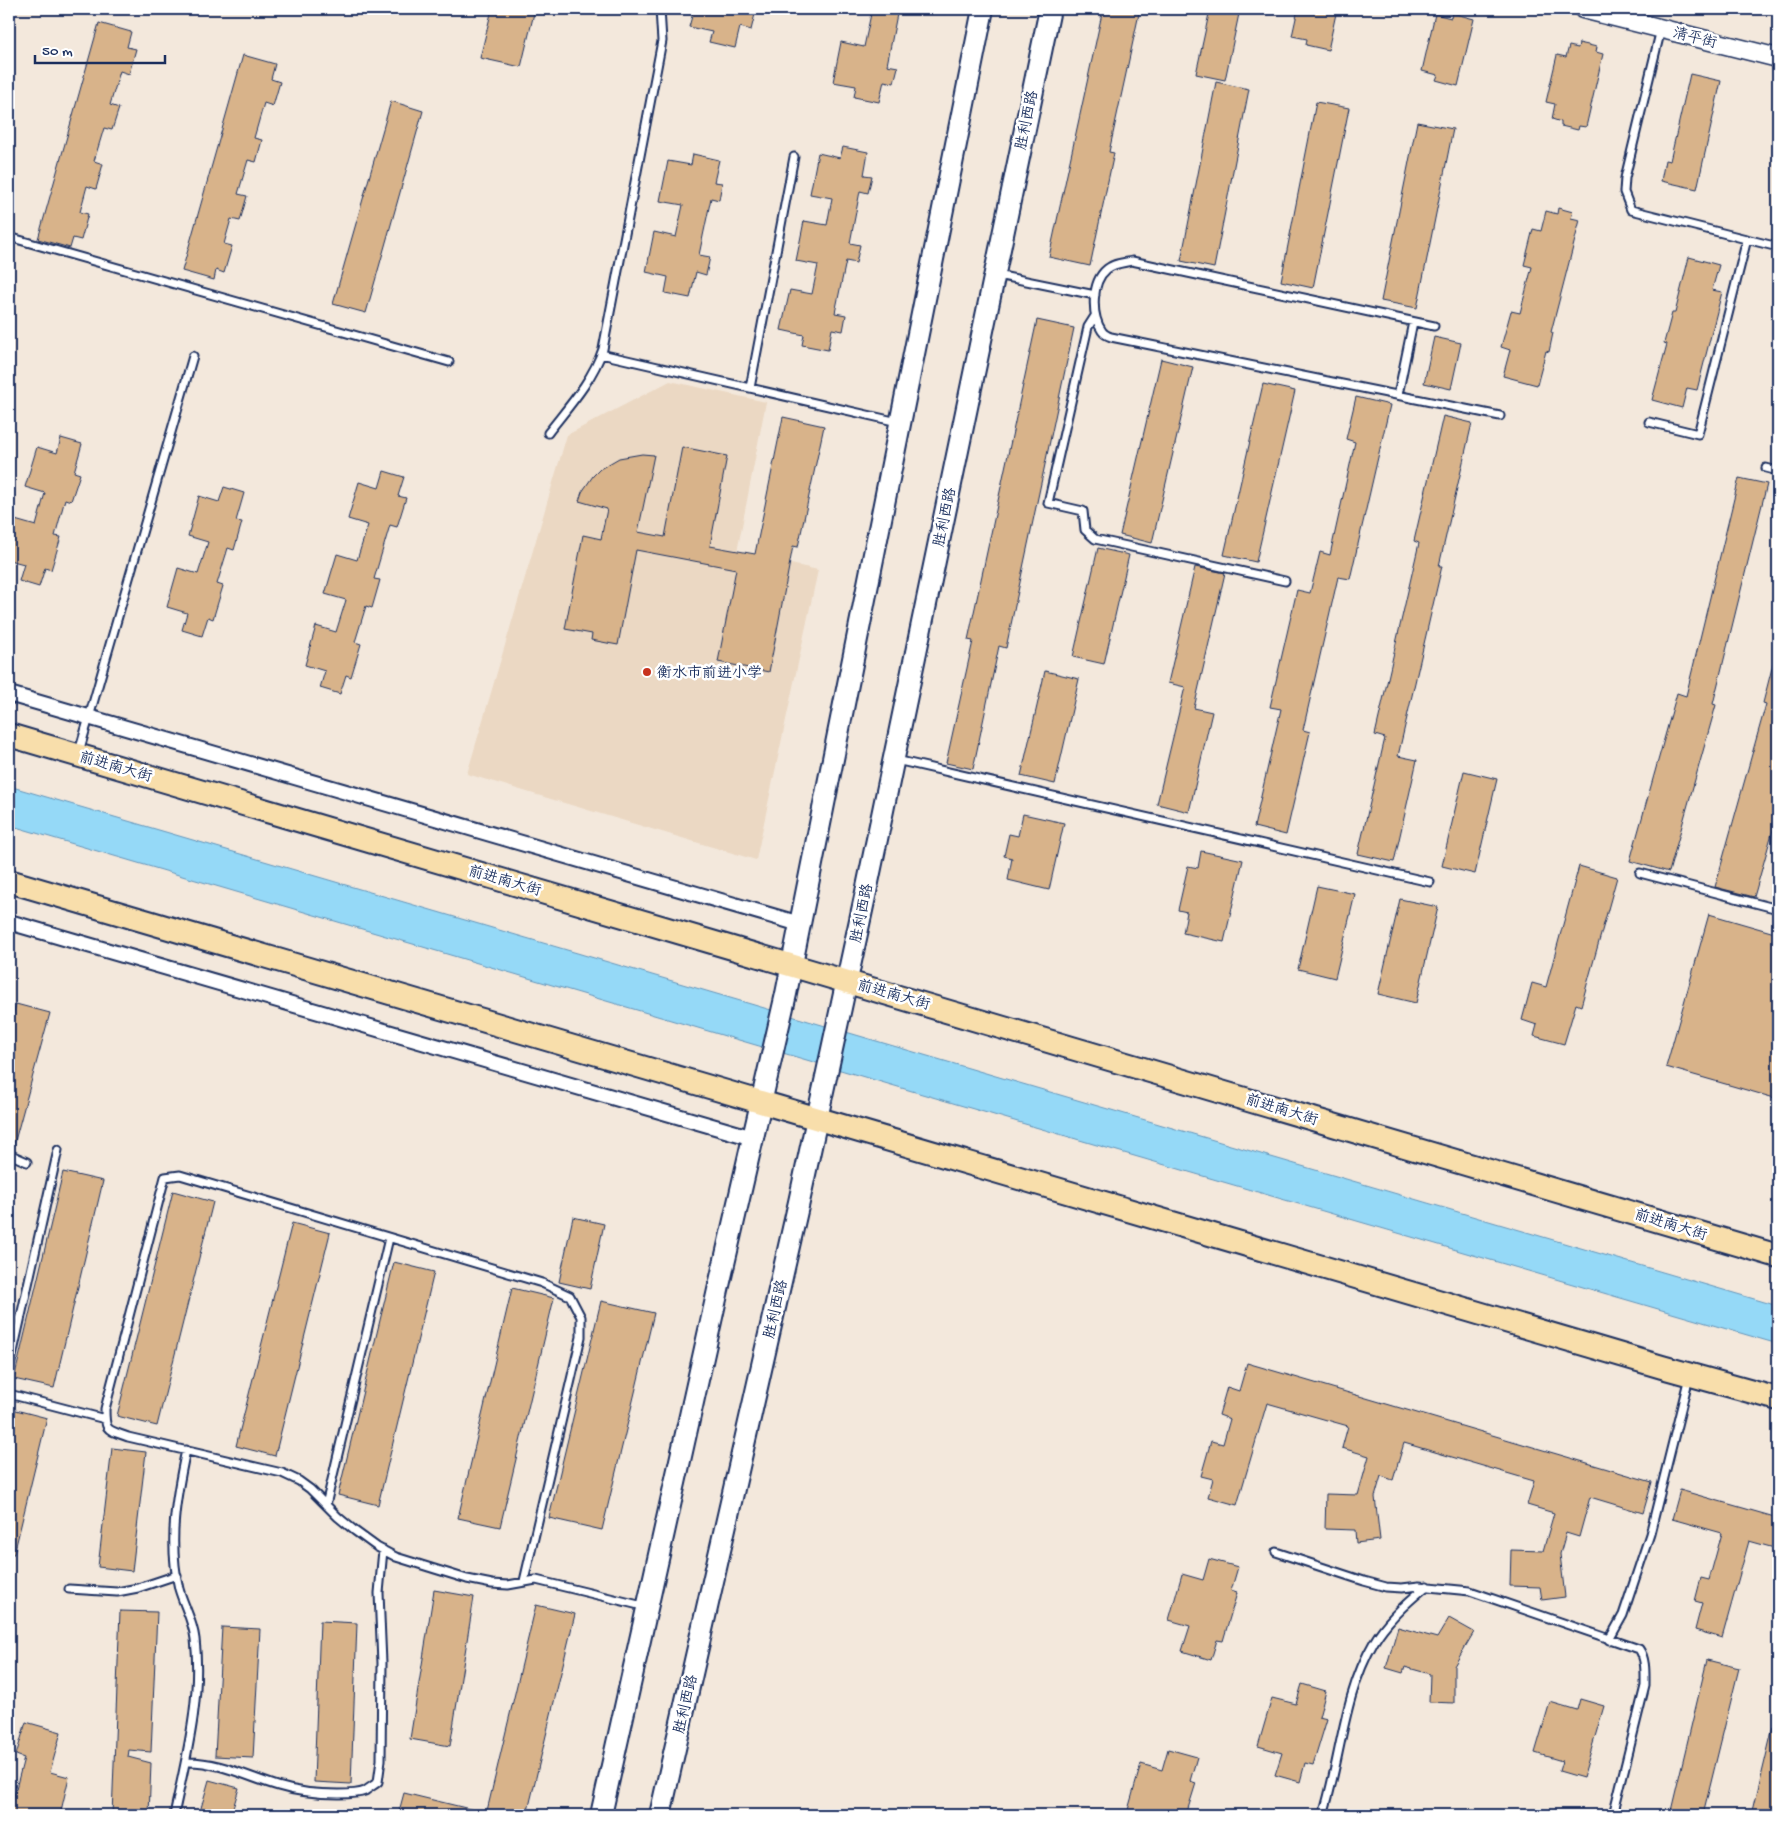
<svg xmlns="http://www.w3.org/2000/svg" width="1787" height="1824" font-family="'Gochi Hand','LXGW WenKai TC',sans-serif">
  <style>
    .built { fill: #ebd8c3 }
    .water { fill: #95d9f7; stroke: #6495ba }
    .building { fill: #d8b38a; stroke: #1b2f5e }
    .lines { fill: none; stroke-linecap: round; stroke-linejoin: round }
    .service-casing { stroke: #1b2f5e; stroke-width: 11 }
    .minor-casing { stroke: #1b2f5e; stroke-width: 18 }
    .tertiary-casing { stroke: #1b2f5e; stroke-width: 21 }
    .secondary-casing { stroke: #1b2f5e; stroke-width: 24 }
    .primary-casing { stroke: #1b2f5e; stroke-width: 26 }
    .service { stroke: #fff; stroke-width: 7 }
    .minor { stroke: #fff; stroke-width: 14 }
    .tertiary { stroke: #fff; stroke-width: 18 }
    .secondary { stroke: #fff; stroke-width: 20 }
    .primary { stroke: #f8deab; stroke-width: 22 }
    .poi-dot { fill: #c8321e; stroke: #fff; stroke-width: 2 }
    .labels { text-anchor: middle; stroke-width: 5; stroke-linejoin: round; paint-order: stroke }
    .street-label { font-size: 15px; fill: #1b2f5e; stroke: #fff }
    .poi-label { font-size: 15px; fill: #1b2f5e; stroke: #fff; text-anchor: start }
  </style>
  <rect width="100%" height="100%" fill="#f3e8dc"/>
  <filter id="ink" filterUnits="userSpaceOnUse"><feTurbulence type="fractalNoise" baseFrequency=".02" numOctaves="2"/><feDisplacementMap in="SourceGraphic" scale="10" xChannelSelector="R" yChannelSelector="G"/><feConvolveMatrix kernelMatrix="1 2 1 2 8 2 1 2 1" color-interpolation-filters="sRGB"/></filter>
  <g filter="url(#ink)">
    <path class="built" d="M670,381L766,402L737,552L818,570L756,860L467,774L567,435Z"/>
    <path class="water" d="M9,786L1778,1306V1344L905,1089L9,825Z"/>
    <path class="building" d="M492,9H535L521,67L480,58Z
      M694,9H745L744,12L755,14L751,30L740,27L735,48L709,42L712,32L689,27Z
      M872,9H898L887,65L898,67L894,83L884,81L879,102L854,97L856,86L833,82L841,42L864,47Z
      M1103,9H1140L1109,152L1114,153L1090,266L1049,257Z
      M1210,9H1240L1225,80L1196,74Z
      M1298,9H1337L1328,50L1306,45L1307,39L1292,36Z
      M1452,13L1474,19L1458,86L1436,80L1438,75L1422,71L1435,14L1451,18Z
      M99,23L131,32L127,47L136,49L129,74L120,71L110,105L119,108L112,130L104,128L94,161L103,164L96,189L87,186L80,212L88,214L81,240L73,238L70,248L38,239Z
      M1579,43L1597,47L1596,52L1603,54L1586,127L1579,126L1578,130L1561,126V122L1552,119L1555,104L1546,102L1557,55L1566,57L1569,46L1578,48Z
      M243,55L275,64L271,79L280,82L273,106L264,103L254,138L262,140L256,162L248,160L238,194L247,196L240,221L231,219L224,244L232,246L224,273L216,270L214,280L182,271Z
      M1690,74L1721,81L1697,189L1661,181L1665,160L1670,161Z
      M1216,82L1249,89L1214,268L1181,261Z
      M391,101L423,111L366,313L333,304Z
      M1316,102L1349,108L1313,288L1281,281Z
      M1417,122L1453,129L1417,308L1381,301Z
      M843,147L868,152L864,175L872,176L868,193L860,191L850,243L860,245L856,263L846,261L835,313L846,315L843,331L832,329L828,350L802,345L804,335L781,330L790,290L812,294L818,265L796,261L804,221L827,225L832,198L810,194L818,153L840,158Z
      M693,154L719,160L714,182L722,183L719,200L711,198L699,255L710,257L706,275L696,272L690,298L665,293L668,277L646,272L654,232L676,237L683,205L660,201L668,161L691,165Z
      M1558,208L1573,212L1571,218L1580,220L1551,332L1553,333L1549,352L1546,351L1537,385L1503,376L1510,350L1501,347L1511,311L1520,313L1532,267L1524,265L1533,229L1541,231L1546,211L1557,214Z
      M1689,257L1719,265L1712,290L1722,292L1697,390L1687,388L1682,408L1652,400L1667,344L1664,343L1672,313H1675Z
      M1037,320L1074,328L1006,648L999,646L973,769L946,763L973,641L968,640Z
      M1434,337L1461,343L1451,389L1424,383Z
      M1161,359L1193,367L1152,543L1120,535Z
      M1263,384L1295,391L1256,562L1224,555Z
      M1356,397L1390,405L1350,579L1338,577L1303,730L1310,732L1286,835L1254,827L1281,709L1270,707L1297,590L1310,593L1320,552L1330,555L1355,442L1346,439Z
      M1443,416L1472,423L1439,566H1442L1398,756L1417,760L1394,862L1358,854L1385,738L1375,735L1419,543L1414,541Z
      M783,417L824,426L798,547L793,546L769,672L718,662L736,569L636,550L618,645L591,640L592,634L565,629L583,535L601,539L607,509L579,501L582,492L593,476L600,469L619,458L642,454L654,455L638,532L665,537L682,447L727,456L710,546L755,554Z
      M61,438L82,444L74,472L80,474L71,501L65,499L55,536L61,537L51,570L45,568L39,587L19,581L24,564L9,560V543L15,520L36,526L45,493L25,487L37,447L57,453Z
      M384,471L404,477L398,496L406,498L397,527L390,525L374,579L380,580L372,608L366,606L355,642L361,644L351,677L346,675L340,694L320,688L325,671L305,665L316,626L336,632L346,600L325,594L337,554L357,560L368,525L348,519L359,482L379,488Z
      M1739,478L1767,484L1713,704L1716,705L1669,872L1630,861L1677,693L1686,696Z
      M224,487L244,493L236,521L242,522L234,550L228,548L217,584L223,586L213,619L208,617L202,636L182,630L187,613L167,607L178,568L198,574L208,542L188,536L199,496L219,502Z
      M1098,548L1129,555L1104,664L1073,657Z
      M1195,567L1225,573L1194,708L1212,712L1189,812L1157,804L1185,687L1168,683Z
      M1773,664H1778V812L1754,897L1715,887L1766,704L1763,703Z
      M1045,671L1079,679L1055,784L1021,776Z
      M1464,771L1497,779L1475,874L1442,866Z
      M1023,814L1064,823L1049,890L1008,880L1012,858L1004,856L1009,834L1018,836Z
      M1201,851L1243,860L1224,942L1183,933L1187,912L1178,910L1188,866L1198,868Z
      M1579,866L1617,877L1581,1006L1576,1004L1564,1044L1534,1036L1537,1025L1522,1020L1532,983L1546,987Z
      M1317,886L1355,894L1335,978L1298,969Z
      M1400,899L1438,907L1416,1003L1378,994Z
      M1709,914L1778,934V1099L1666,1067Z
      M16,1004L50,1013L13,1148L9,1147V1031Z
      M63,1172L103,1181L54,1388L14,1379Z
      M173,1191L213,1202L157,1426L117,1416Z
      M573,1217L604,1224L590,1289L559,1282Z
      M292,1223L330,1233L275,1456L236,1446Z
      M394,1262L434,1272L378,1505L338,1495Z
      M512,1288L554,1298L500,1527L458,1518Z
      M601,1301L654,1313L602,1530L549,1518Z
      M1247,1363L1652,1482L1643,1513L1590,1497L1579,1537L1566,1533L1560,1554L1565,1597L1542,1600L1540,1587L1510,1586L1511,1550L1543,1551L1554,1513L1527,1505L1534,1481L1404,1443L1393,1480L1381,1476L1375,1497L1380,1540L1356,1543L1355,1530L1325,1529L1326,1494L1358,1495L1369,1456L1342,1448L1348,1426L1267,1403L1237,1505L1208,1497L1213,1479L1201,1476L1211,1441L1223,1444L1230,1419L1219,1415L1227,1387L1239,1391Z
      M12,1409L47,1418L14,1554H9V1424Z
      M112,1448L146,1452L132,1571L98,1567Z
      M1680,1490L1778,1518V1549L1749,1541L1722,1638L1695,1630L1702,1603L1695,1601L1701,1578L1709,1580L1722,1533L1672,1519Z
      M1209,1559L1238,1567L1231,1591L1237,1593L1223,1641L1217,1640L1211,1660L1182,1651L1190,1626L1169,1620L1182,1574L1203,1580Z
      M434,1590L474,1597L450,1746L410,1739Z
      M536,1605L575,1614L527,1815H486Z
      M120,1611L157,1612L151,1752L129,1750L128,1757L151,1763L149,1815H112Z
      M1449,1618L1474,1632L1454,1666V1703L1429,1702L1430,1674L1405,1667L1403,1673L1386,1668L1398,1627L1437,1638Z
      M320,1621L357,1623L351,1784L314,1782Z
      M222,1627L260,1629L253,1758L215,1756Z
      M1707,1660L1739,1668L1703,1815H1670Z
      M1302,1684L1326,1691L1319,1717L1327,1719L1313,1765L1305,1763L1300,1782L1275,1775L1282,1753L1258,1746L1272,1698L1296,1704Z
      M1580,1699L1604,1706L1583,1778L1559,1771L1562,1761L1535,1753L1550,1702L1577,1710Z
      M26,1722L61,1732L50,1772L69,1777L60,1815H9L24,1758L16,1755Z
      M1773,1727L1778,1728V1815H1752Z
      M1168,1749L1197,1757L1190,1781L1196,1783L1186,1815H1145L1128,1810L1141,1764L1162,1770Z
      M209,1780L239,1788L231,1815H199Z
      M404,1793L474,1810L473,1815H398Z"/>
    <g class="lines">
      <g class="service-casing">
        <path id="service" d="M1661,29L1625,178L1624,192L1631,210L1778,247
          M9,237L449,362
          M997,275L1095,295
          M1095,316L1088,327L1048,503L1083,511L1085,530L1095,539L1285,581
          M1434,326L1132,261C1123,263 1114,263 1107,269C1091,282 1091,315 1102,331C1104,334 1108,336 1111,337L1500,416
          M601,354L898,422
          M750,388L794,157
          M1398,395L1413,322
          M1649,422L1698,434L1747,239
          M548,433C569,406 592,381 603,349L662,41L660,9
          M1766,468L1778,471
          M79,752L193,356
          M896,760L1430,882
          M1640,873L1778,909
          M9,1154L27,1162
          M9,1370L58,1150
          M9,1394L105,1419
          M326,1505L389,1238
          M1276,1552L1364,1581L1386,1587L1402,1588L1419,1586L1470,1591L1639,1649C1646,1659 1645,1673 1645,1686L1613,1815
          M524,1581L581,1337V1317L570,1296L542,1283L180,1175L165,1177L105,1409C105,1432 107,1429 128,1437L282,1473L299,1481L310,1489L338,1517L355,1531L377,1547L396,1557L467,1579L492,1584L508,1585L536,1580L647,1607
          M69,1589L117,1592L138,1588L177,1575
          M1609,1640L1623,1615L1650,1534L1689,1377
          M186,1762C218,1761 248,1777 278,1786C297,1792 318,1794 339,1794C347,1794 358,1794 365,1791C369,1788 374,1785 378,1782L381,1760L382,1663L379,1593L383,1550
          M174,1815C186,1758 202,1698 195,1639C193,1621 184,1606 179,1589C168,1542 176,1497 186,1450
          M1323,1815C1341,1758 1343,1695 1374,1642C1387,1620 1407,1602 1427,1586"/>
      </g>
      <g class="minor-casing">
        <path id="minor" d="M9,694L800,924
          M9,922L753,1138"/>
      </g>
      <g class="tertiary-casing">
        <path id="tertiary" d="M1583,9L1778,58"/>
      </g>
      <g class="secondary-casing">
        <path id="secondary" d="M601,1815L718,1290L786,994L983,9
          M660,1815L799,1202L866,892L1050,9"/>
      </g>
      <g class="primary-casing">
        <path id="primary" d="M9,735L1778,1256
          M9,881L1662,1367L1778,1399"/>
      </g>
      <use href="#service" class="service"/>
      <use href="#minor" class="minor"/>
      <use href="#tertiary" class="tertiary"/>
      <use href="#secondary" class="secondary"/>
      <use href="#primary" class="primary"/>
    </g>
  </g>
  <circle class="poi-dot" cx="647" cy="672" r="5"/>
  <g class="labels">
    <g class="street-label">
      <text transform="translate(1695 37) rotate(14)" y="5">清平街</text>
      <text transform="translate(1026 120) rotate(-78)" y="5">胜利西路</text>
      <text transform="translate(944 517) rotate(-78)" y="5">胜利西路</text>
      <text transform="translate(116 766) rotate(16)" y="5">前进南大街</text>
      <text transform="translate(505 880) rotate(16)" y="5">前进南大街</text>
      <text transform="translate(861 913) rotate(-78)" y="5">胜利西路</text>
      <text transform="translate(894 994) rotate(16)" y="5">前进南大街</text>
      <text transform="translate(1282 1109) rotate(17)" y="5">前进南大街</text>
      <text transform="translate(1671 1224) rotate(17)" y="5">前进南大街</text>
      <text transform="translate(775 1309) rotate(-77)" y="5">胜利西路</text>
      <text transform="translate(685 1704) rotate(-77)" y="5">胜利西路</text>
    </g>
    <g class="poi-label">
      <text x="657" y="677">衡水市前进小学</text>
    </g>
  </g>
  <rect width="1787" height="1824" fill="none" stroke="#fff" stroke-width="30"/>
  <rect x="15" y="15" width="1757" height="1794" fill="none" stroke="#1b2f5e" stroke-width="2" filter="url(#ink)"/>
  <path d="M35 55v8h130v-8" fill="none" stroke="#1b2f5e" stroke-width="2.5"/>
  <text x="42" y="55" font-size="15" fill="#1b2f5e" stroke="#ffffff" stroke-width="4" paint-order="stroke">50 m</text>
</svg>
